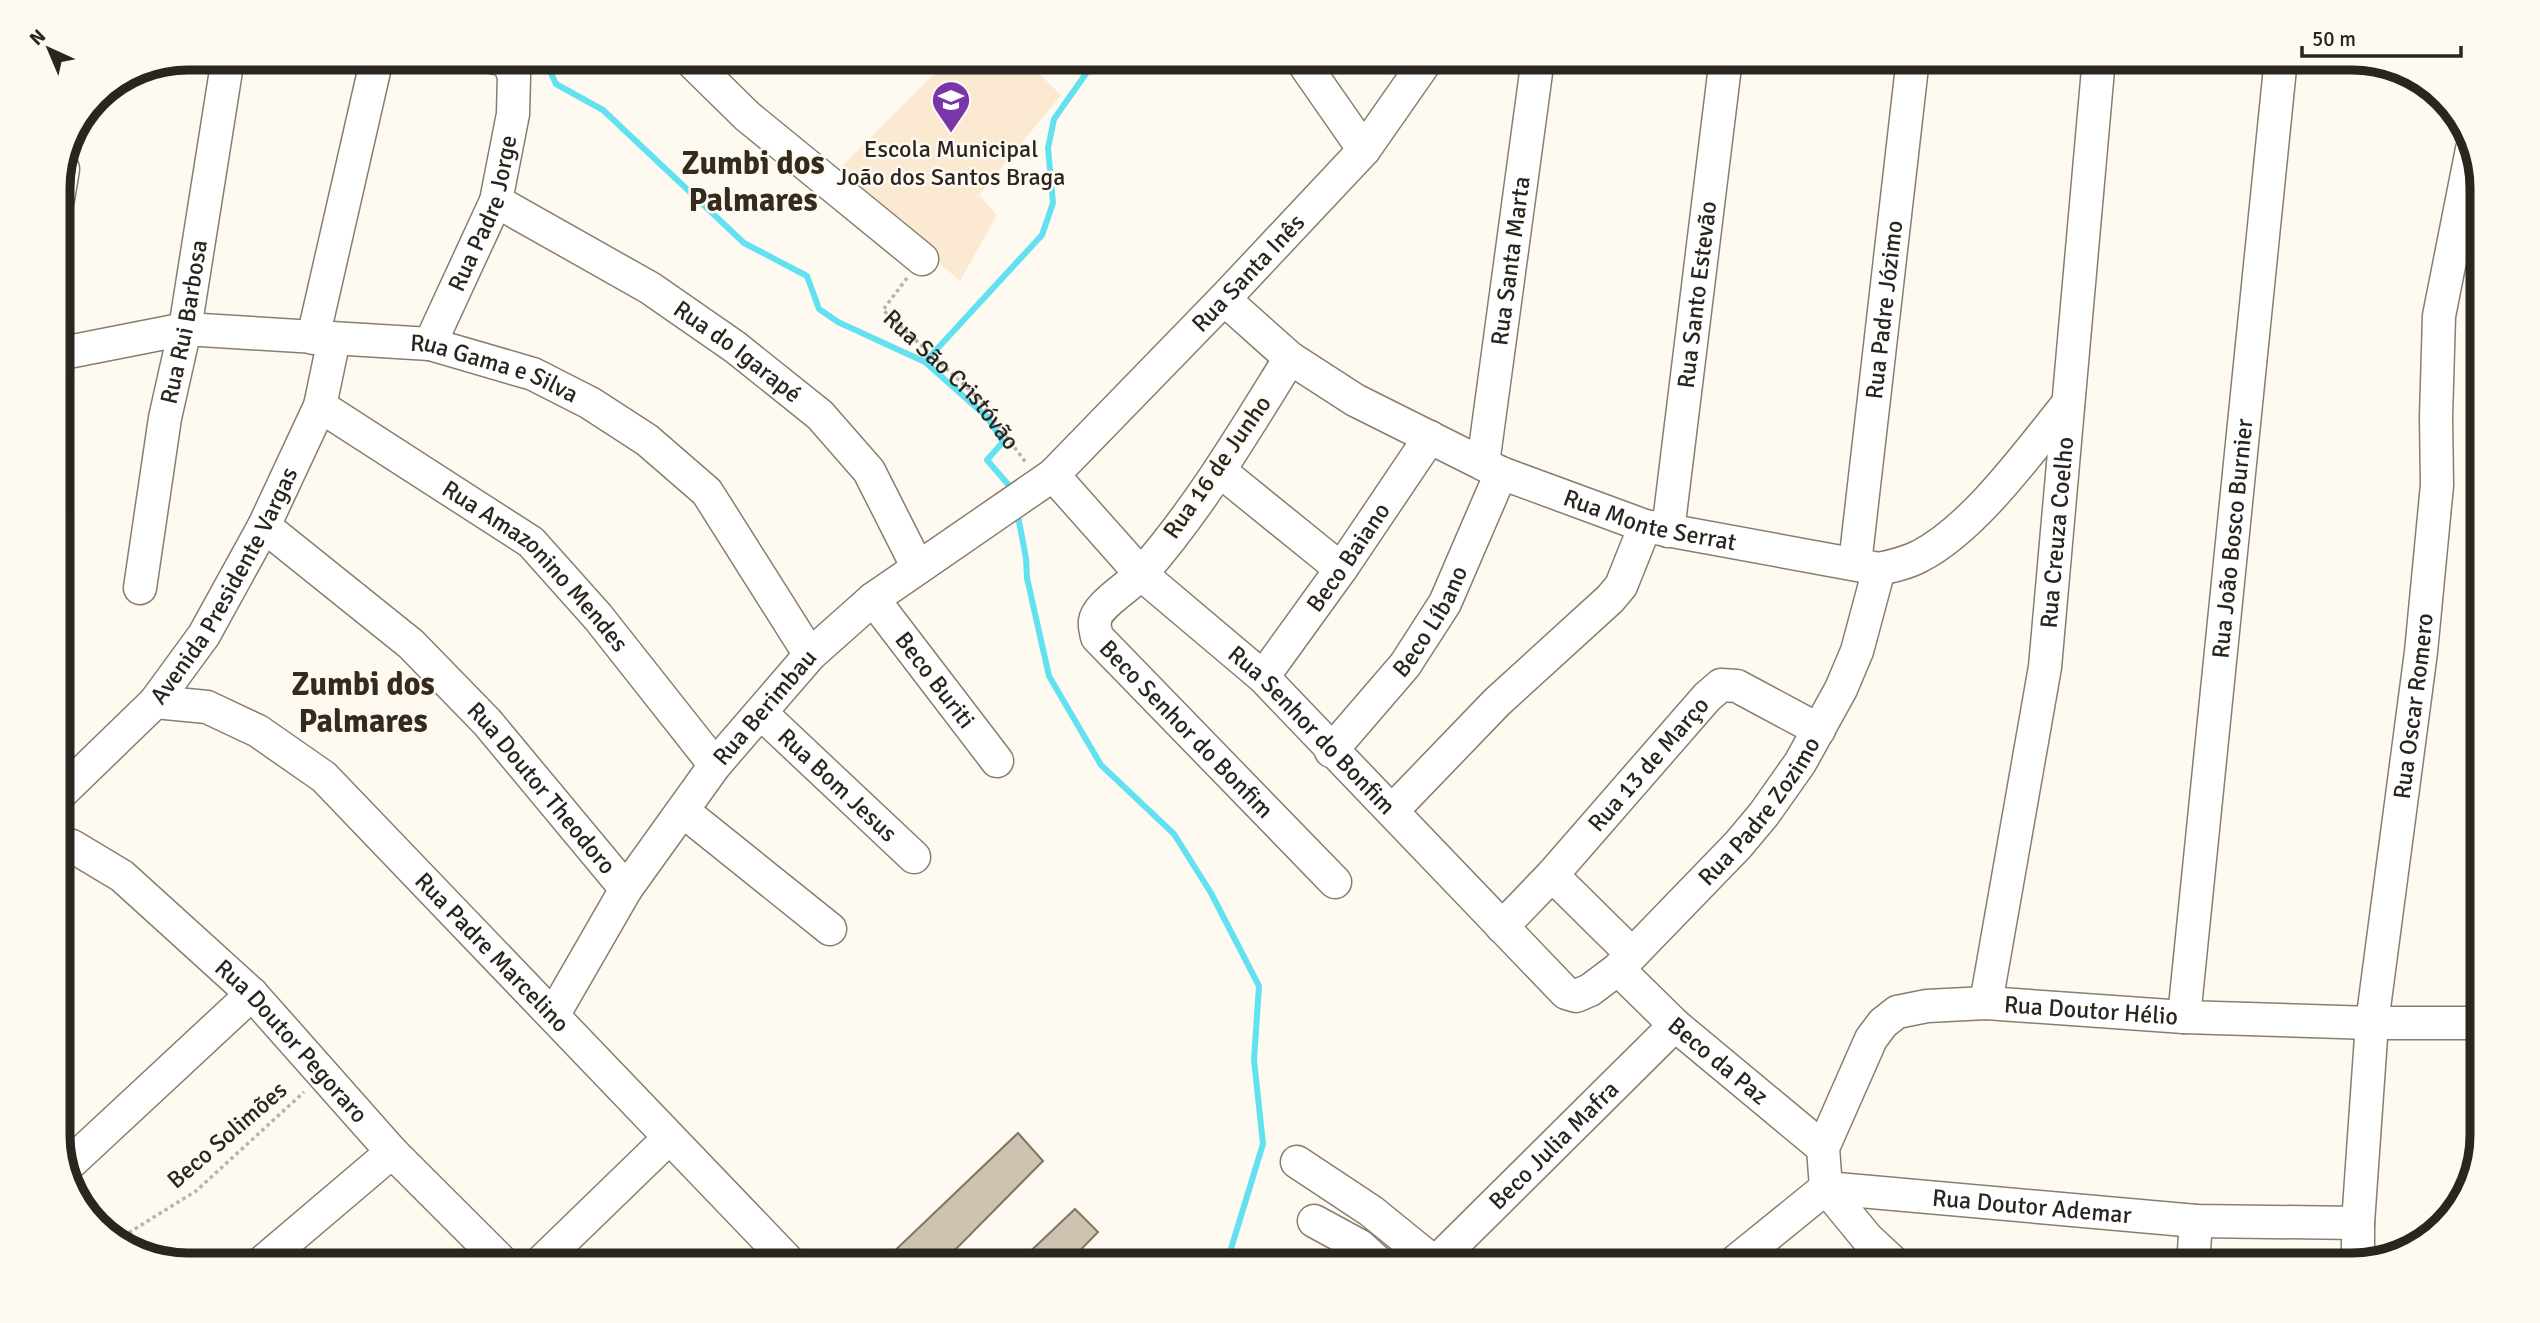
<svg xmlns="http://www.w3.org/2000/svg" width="2540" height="1323" font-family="Signika,sans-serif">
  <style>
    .built { fill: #fbead1 }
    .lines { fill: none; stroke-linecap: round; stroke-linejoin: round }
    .stream { stroke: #62e1f1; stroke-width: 6 }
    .building { fill: #cec2b0; stroke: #817665; stroke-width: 2 }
    .minor-casing { stroke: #897e6d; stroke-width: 35 }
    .path { stroke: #b8b3ab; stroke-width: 3.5; stroke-dasharray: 3.5 3.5; stroke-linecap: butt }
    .minor { stroke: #fff; stroke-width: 32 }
    .labels { text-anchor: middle; stroke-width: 5; stroke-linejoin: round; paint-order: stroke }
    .poi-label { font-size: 24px; fill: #2a251e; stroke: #fef9f1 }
    .street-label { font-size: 24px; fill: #2a251e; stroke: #fef9f1 }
    .district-label { font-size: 32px; font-weight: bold; fill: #342b1c; stroke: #fef9f1 }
    .rim { fill: none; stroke: #2a251e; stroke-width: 9 }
  </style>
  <rect width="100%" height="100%" fill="#fef9f1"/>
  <path class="built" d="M950,58H1023L1061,95L979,195L997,215L960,281L835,173Z"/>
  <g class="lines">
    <path class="stream" d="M544,58L556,84L603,110L744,243L807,276L819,309L838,322L925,362L987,417L1003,442L987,460L1013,490
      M925,362L1042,235L1053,203L1048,148L1054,119L1097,58
      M1017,511L1026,558L1027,578L1049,676L1101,765L1174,834L1211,893L1259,986L1254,1060L1263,1144L1226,1265"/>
  </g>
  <path class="building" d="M1018,1133L1043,1161L942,1263L944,1265H890L885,1260Z
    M1075,1209L1098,1232L1066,1265H1016Z"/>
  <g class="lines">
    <g class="minor-casing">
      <g id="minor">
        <path d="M688,58L747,116L922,259"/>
        <path d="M1300,58L1364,150"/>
        <path d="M58,199L63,169"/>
        <path id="s2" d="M496,201L650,288L735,347L820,415L869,471L917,566"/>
        <path id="s3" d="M1224,299L1290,358L1355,400L1501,473L1645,526L1879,569C1893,566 1907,563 1920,556C1973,529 2028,453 2066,406"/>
        <path d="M313,338L377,58"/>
        <path id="s4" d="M430,344L496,201L513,114L514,76L510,66L503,59L495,58"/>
        <path id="s5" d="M58,354L185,329L430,344L533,374L590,403L647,440L707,492L810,655"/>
        <path id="s6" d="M1290,358C1244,432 1200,507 1142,573C1131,585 1096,606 1095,621C1094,626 1096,632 1097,637L1335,882"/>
        <path id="s7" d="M320,406L531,542L598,617L715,765"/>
        <path id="s8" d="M1483,464L1538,58"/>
        <path d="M1220,471L1341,569"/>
        <path id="s9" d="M1053,475L1141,574L1263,677L1566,993L1576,996L1590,990L1618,969L1738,845L1764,814L1800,763L1841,689L1857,651L1879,569"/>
        <path id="s10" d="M264,526L411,644L487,722L626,889"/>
        <path id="s11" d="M1668,531L1726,58"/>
        <path id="s12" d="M1855,564L1913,58"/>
        <path id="s13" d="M140,588L165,418L185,329L228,58"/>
        <path id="s14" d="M873,599L997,761"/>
        <path id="s15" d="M1263,677L1341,569L1430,437"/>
        <path id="s16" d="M155,702L207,707L258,731L324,777L792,1265"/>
        <path id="s17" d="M761,713L914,857"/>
        <path id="s18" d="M1331,751L1405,665L1445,603L1501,473"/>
        <path id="s19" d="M58,796L155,702L204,635L264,526L320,406L334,339"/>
        <path d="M683,811L830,929"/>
        <path d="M1392,811L1497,702L1610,599L1621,586L1645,526"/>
        <path id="s20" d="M58,841L72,846L122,876L252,994L392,1152L505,1265"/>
        <path d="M1552,875L1632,954"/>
        <path id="s21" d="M1502,927L1552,875L1707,697L1721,685L1737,686L1819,730"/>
        <path id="s22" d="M1618,969L1675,1025L1823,1148"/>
        <path id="s23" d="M1986,1003L2045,667L2099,58"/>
        <path id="s24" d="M554,1014L626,889L715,765L810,655L873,599L1053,475L1224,299L1364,150L1424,64L1426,58"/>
        <path id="s25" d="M2184,1017L2281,58"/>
        <path d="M1297,1162L1371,1211L1435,1263"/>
        <path d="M66,1167L252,994"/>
        <path id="s26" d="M1826,1188L1823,1148L1871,1039L1883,1023L1897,1012L1927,1006L1986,1003L2184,1017L2372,1023H2482"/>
        <path d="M1826,1188L1867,1238L1896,1265"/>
        <path d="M1314,1221L1360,1246L1381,1265"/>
        <path id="s27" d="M2358,1263V1223L2372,1023L2421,652L2437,485L2436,417L2439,316L2472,149"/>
        <path d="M259,1265L392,1152"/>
        <path d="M538,1265L669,1138"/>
        <path id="s28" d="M1433,1265L1675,1025"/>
        <path id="s29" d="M1731,1265L1826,1188L2196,1221L2358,1223"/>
        <path d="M2193,1265L2196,1221"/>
      </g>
    </g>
    <g class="path">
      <path id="s1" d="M907,278L883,310L976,396L1027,464"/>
      <path d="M117,1240L196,1191L304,1092"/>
    </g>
    <use href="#minor" class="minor"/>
  </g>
  <defs>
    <g id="school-pin" transform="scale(2.0125)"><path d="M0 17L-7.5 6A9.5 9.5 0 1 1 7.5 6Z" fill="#7935a9" stroke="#fef9f1"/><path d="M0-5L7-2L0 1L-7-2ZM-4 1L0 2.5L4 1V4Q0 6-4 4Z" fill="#fff"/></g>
  </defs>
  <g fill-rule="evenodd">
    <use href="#school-pin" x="951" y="100"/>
  </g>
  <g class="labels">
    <g class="poi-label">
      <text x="951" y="157">Escola Municipal<tspan x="951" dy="28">João dos Santos Braga</tspan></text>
    </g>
    <g class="street-label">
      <text dy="8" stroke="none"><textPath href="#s4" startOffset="142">Rua Padre Jorge</textPath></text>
      <text dy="8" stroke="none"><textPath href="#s8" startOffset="205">Rua Santa Marta</textPath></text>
      <text dy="8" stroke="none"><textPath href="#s24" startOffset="1026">Rua Santa Inês</textPath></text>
      <text dy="8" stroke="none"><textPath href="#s11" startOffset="238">Rua Santo Estevão</textPath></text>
      <text dy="8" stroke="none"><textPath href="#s12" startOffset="256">Rua Padre Józimo</textPath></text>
      <text dy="8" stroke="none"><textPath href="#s13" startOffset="270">Rua Rui Barbosa</textPath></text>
      <text dy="8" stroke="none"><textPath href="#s2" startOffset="285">Rua do Igarapé</textPath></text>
      <text dy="8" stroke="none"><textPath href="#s5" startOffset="443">Rua Gama e Silva</textPath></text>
      <text dy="8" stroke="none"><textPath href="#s1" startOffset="138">Rua São Cristóvão</textPath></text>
      <text transform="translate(1217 467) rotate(-55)" y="8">Rua 16 de Junho</text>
      <text dy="8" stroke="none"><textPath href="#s3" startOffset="486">Rua Monte Serrat</textPath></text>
      <text dy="8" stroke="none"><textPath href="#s23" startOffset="476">Rua Creuza Coelho</textPath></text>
      <text dy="8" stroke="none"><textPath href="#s25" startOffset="481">Rua João Bosco Burnier</textPath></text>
      <text dy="8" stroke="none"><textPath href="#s15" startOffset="147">Beco Baiano</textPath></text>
      <text dy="8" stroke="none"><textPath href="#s7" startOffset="270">Rua Amazonino Mendes</textPath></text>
      <text dy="8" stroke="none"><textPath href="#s19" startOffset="271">Avenida Presidente Vargas</textPath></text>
      <text dy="8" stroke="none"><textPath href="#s18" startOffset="164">Beco Líbano</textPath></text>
      <text dy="8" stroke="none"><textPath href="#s14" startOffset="102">Beco Buriti</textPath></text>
      <text dy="8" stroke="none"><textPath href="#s27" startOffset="560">Rua Oscar Romero</textPath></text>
      <text dy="8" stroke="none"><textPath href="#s24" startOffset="373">Rua Berimbau</textPath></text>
      <text dy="8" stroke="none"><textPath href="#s6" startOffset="474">Beco Senhor do Bonfim</textPath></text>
      <text dy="8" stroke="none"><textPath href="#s9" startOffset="364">Rua Senhor do Bonfim</textPath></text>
      <text dy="8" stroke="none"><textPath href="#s21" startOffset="219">Rua 13 de Março</textPath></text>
      <text dy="8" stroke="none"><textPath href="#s17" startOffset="105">Rua Bom Jesus</textPath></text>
      <text dy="8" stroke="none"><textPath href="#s10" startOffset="383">Rua Doutor Theodoro</textPath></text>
      <text dy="8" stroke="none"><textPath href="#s9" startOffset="1003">Rua Padre Zozimo</textPath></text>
      <text dy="8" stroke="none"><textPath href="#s16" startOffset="432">Rua Padre Marcelino</textPath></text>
      <text dy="8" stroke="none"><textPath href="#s26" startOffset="392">Rua Doutor Hélio</textPath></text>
      <text dy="8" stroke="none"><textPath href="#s20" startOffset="310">Rua Doutor Pegoraro</textPath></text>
      <text dy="8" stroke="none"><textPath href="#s22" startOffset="136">Beco da Paz</textPath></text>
      <text transform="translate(227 1135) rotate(-41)" y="8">Beco Solimões</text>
      <text dy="8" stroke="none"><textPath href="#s28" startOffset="170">Beco Julia Mafra</textPath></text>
      <text dy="8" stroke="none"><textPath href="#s29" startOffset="329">Rua Doutor Ademar</textPath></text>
    </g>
    <g class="district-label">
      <text x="753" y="174">Zumbi dos<tspan x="753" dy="37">Palmares</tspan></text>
      <text x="363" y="695">Zumbi dos<tspan x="363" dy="37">Palmares</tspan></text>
    </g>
  </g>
  <path d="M0 0H2540V1323H0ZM188 70H2352A118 118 0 0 1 2470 188V1135A118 118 0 0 1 2352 1253H188A118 118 0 0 1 70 1135V188A118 118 0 0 1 188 70Z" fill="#fef9f1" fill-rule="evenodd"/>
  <path class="rim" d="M188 70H2352A118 118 0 0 1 2470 188V1135A118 118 0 0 1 2352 1253H188A118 118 0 0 1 70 1135V188A118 118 0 0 1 188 70Z"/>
  <g transform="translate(49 49) rotate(316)" stroke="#fef9f1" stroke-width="5" paint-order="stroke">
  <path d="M0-5L12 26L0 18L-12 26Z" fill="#2a251e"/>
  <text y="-10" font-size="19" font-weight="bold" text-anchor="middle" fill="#2a251e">N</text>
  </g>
  <path d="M2302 46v10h159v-10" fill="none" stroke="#2a251e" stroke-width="3.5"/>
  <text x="2312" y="46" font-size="21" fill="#2a251e" stroke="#fef9f1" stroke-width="5" paint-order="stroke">50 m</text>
</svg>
